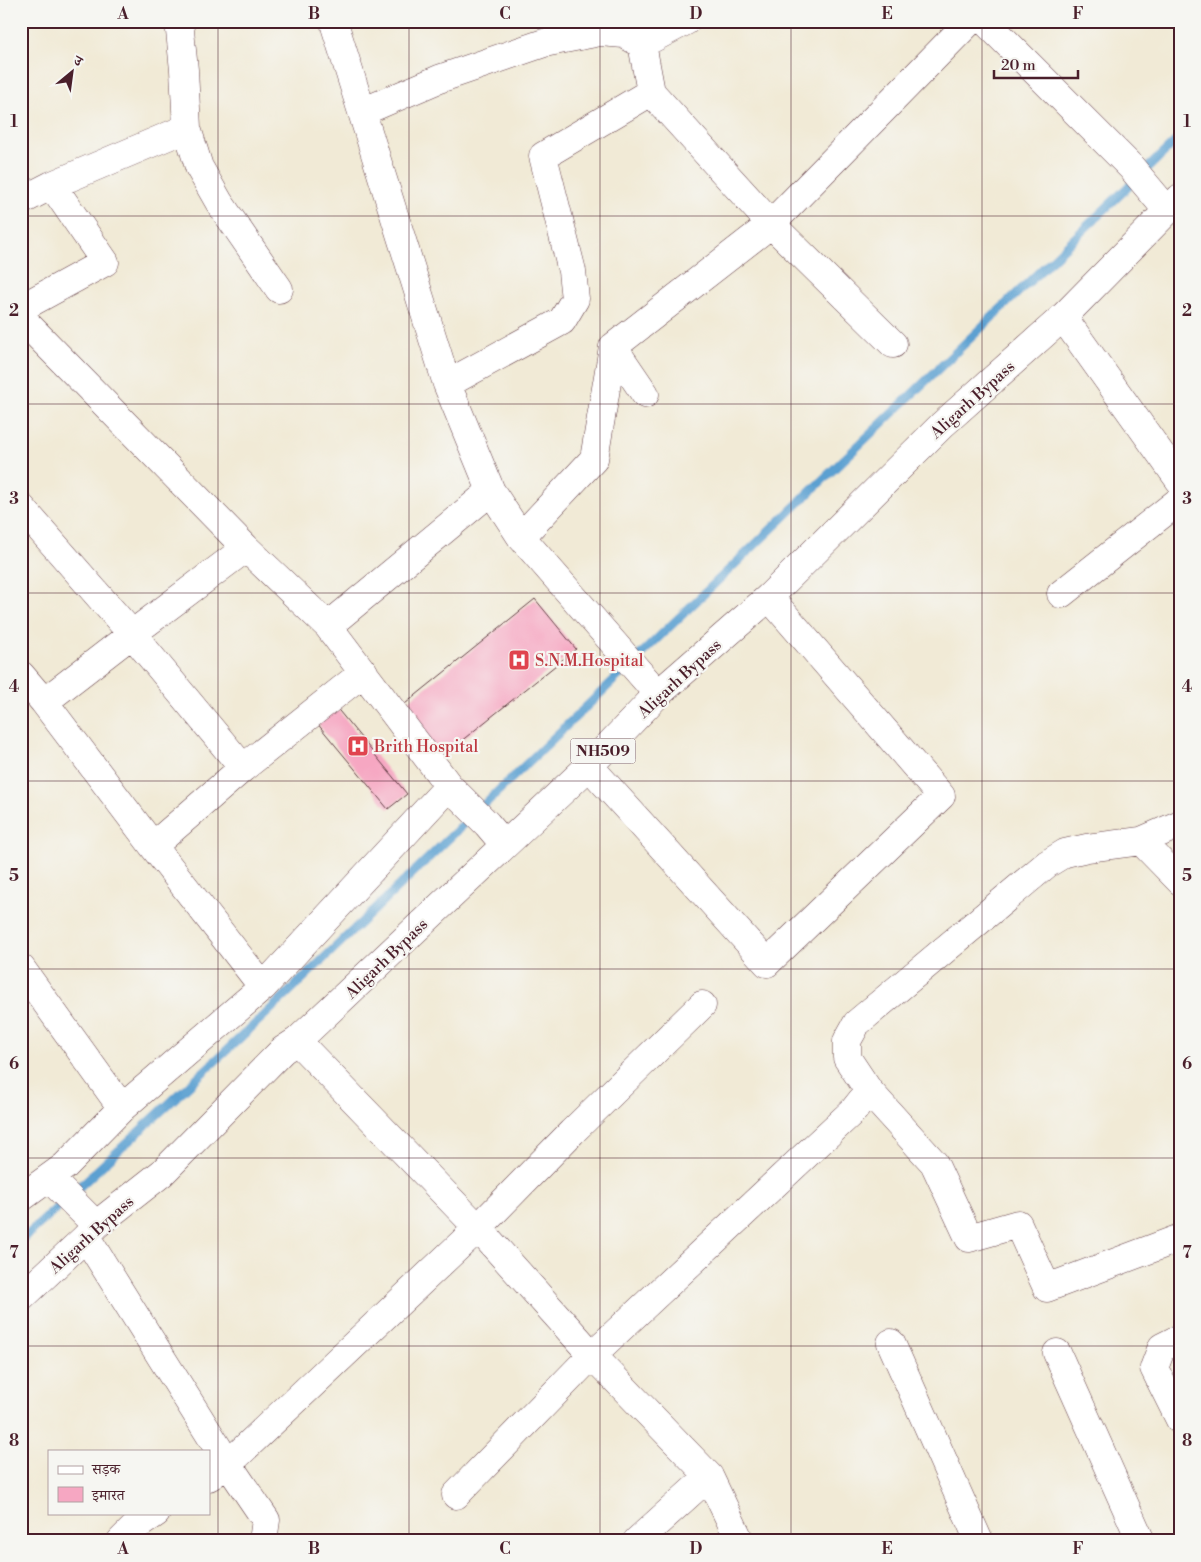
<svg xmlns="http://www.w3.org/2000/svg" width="1201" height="1562" font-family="'Libre Bodoni','Noto Serif Devanagari',serif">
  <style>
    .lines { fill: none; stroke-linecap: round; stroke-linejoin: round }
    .stream { stroke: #5ca0d1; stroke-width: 9 }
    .building { fill: #f6a7c2 }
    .minor-casing { stroke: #633d45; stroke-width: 29 }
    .highway-casing { stroke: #633d45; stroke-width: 29 }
    .minor { stroke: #fff; stroke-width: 28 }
    .highway { stroke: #fff; stroke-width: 28 }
    .grid { fill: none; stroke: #4a1f2b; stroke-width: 1; stroke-opacity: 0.55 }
    .labels { text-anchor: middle; stroke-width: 4.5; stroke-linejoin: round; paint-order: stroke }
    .shield { fill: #f6f6f2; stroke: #7e6067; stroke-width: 1 }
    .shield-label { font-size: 15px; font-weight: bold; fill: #4a1f2b }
    .street-label { font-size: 16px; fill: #4a1f2b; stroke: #f6f6f2 }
    .health-label { font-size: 16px; fill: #be3a42; stroke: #f6f6f2; text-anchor: start }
    .neatline { fill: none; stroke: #4a1f2b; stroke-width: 2 }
    .grid-label { font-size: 16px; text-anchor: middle; font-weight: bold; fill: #4a1f2b }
  </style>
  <rect width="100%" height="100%" fill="#f6f6f2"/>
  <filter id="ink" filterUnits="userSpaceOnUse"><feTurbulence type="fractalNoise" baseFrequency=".02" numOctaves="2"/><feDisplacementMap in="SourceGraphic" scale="10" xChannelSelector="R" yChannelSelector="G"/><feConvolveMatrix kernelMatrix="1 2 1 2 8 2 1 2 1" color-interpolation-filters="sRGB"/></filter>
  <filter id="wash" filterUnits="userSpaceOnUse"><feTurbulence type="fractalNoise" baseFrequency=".0096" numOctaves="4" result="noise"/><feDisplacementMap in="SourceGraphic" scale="20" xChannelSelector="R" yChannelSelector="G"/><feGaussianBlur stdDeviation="1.12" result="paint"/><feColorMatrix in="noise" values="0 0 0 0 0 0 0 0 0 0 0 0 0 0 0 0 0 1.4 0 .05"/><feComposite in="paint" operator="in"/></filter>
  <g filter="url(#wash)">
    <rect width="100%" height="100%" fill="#f1ead6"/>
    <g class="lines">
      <path class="stream" d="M21,1241L269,1011L1180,137"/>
    </g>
    <g id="blocks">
      <path class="building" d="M535,599L576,649L435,762L395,712Z
        M335,706L407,794L388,809L316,722Z"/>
    </g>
  </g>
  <g filter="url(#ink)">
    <use href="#blocks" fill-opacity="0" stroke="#633d45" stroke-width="1"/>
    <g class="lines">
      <g class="minor-casing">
        <path id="minor" d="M335,21V26L447,384L491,491L521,537L658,694
          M985,21L1131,167L1167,210
          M651,92L642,44L686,21
          M362,112L439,79L544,43L600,32L624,34L642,44
          M187,128L199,167L219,202L279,289
          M21,201L52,185
          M21,308L105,262L52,185L187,128L184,70L179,21
          M1063,317L1180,481
          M21,318L246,548L328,626L449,786L487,824L504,844
          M447,384L562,321L575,299L572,271L543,156L651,92L771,224L893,344
          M645,394L613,347L771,224L970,21
          M21,507L132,634L243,768
          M521,537L594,459L613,347
          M1061,594L1180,500
          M328,626L491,491
          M21,675L44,702L153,846L263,987
          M44,702L132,634L246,548
          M589,766L767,963L941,796L769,597
          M1141,841L1180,881
          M153,846L243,768L364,672
          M21,968L122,1108
          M297,1041L478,1228L592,1355L709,1476L740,1541
          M869,1091L934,1163L969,1238L1018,1224L1047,1288L1180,1238
          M49,1178L96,1225
          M21,1198L65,1166L122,1108L263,987L449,786
          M86,1237L228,1464L266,1520L263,1541
          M1180,1338L1162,1347L1154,1368L1180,1420
          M891,1343L979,1541
          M1057,1353L1141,1541
          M209,1477L228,1464L478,1228L572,1132L702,1005
          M456,1495L592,1355L854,1110L869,1091L847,1058V1041L857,1023L1047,864L1065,853L1087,848L1141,841L1180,824
          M121,1541L134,1528L156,1513
          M637,1541L709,1476"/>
      </g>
      <g class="highway-casing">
        <path id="highway" d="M21,1298L86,1237L96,1225L162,1173L283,1050L297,1041L589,766L658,694L769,597L942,425L1063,317L1180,198"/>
      </g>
      <use href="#minor" class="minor"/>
      <use href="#highway" class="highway"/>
    </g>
  </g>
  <path class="grid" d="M218,21V1541M409,21V1541M600,21V1541M791,21V1541M982,21V1541M21,216H1180M21,404H1180M21,593H1180M21,781H1180M21,969H1180M21,1158H1180M21,1346H1180"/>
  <defs>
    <g id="hospital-square" transform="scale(1.125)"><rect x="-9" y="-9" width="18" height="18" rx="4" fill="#e0444e" stroke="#f6f6f2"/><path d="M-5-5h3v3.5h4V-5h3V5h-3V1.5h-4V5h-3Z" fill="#fff"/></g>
  </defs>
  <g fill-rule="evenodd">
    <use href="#hospital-square" x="519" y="660"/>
    <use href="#hospital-square" x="358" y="746"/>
  </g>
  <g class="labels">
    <rect class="shield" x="570.5" y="738.5" width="65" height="25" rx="4"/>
    <g class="shield-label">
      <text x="603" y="756">NH509</text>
    </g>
    <g class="street-label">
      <text transform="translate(972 399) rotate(-42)" y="6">Aligarh Bypass</text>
      <text transform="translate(679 678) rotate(-43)" y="6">Aligarh Bypass</text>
      <text transform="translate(386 958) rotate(-44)" y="6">Aligarh Bypass</text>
      <text transform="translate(91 1234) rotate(-42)" y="6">Aligarh Bypass</text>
    </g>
    <g class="health-label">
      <text x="535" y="666">S.N.M.Hospital</text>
      <text x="374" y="752">Brith Hospital</text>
    </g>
  </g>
  <rect width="1201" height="1562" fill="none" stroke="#f6f6f2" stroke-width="55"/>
  <rect x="48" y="1450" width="162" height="65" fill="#f6f6f2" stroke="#b1a0a2"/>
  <rect x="58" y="1466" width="25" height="8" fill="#ffffff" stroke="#b1a0a2"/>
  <text x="92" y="1474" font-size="15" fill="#4a1f2b">सड़क</text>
  <rect x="58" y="1487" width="25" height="15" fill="#f6a7c2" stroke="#b1a0a2"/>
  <text x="92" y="1500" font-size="15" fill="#4a1f2b">इमारत</text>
  <g transform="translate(72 72) rotate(29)" stroke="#f6f6f2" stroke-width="4" paint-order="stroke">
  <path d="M0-4L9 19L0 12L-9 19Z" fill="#4a1f2b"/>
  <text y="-8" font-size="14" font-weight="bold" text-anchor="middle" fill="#4a1f2b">उ</text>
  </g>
  <path d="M994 70v8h84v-8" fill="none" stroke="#4a1f2b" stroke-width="2.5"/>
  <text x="1001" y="70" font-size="15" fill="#4a1f2b" stroke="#f6f6f2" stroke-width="4" paint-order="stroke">20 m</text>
  <rect x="28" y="28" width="1146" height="1506" class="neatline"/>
  <g class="grid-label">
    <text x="123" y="19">A</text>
    <text x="314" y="19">B</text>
    <text x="505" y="19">C</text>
    <text x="696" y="19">D</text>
    <text x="887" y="19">E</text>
    <text x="1078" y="19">F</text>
    <text x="14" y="127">1</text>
    <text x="1187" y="127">1</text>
    <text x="14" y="316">2</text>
    <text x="1187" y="316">2</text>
    <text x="14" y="504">3</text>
    <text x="1187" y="504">3</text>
    <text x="14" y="692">4</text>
    <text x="1187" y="692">4</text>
    <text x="14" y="881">5</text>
    <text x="1187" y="881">5</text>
    <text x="14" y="1069">6</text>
    <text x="1187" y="1069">6</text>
    <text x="14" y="1258">7</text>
    <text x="1187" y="1258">7</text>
    <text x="14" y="1446">8</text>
    <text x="1187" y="1446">8</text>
    <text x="123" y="1554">A</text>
    <text x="314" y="1554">B</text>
    <text x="505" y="1554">C</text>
    <text x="696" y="1554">D</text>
    <text x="887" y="1554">E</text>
    <text x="1078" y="1554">F</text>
  </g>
</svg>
